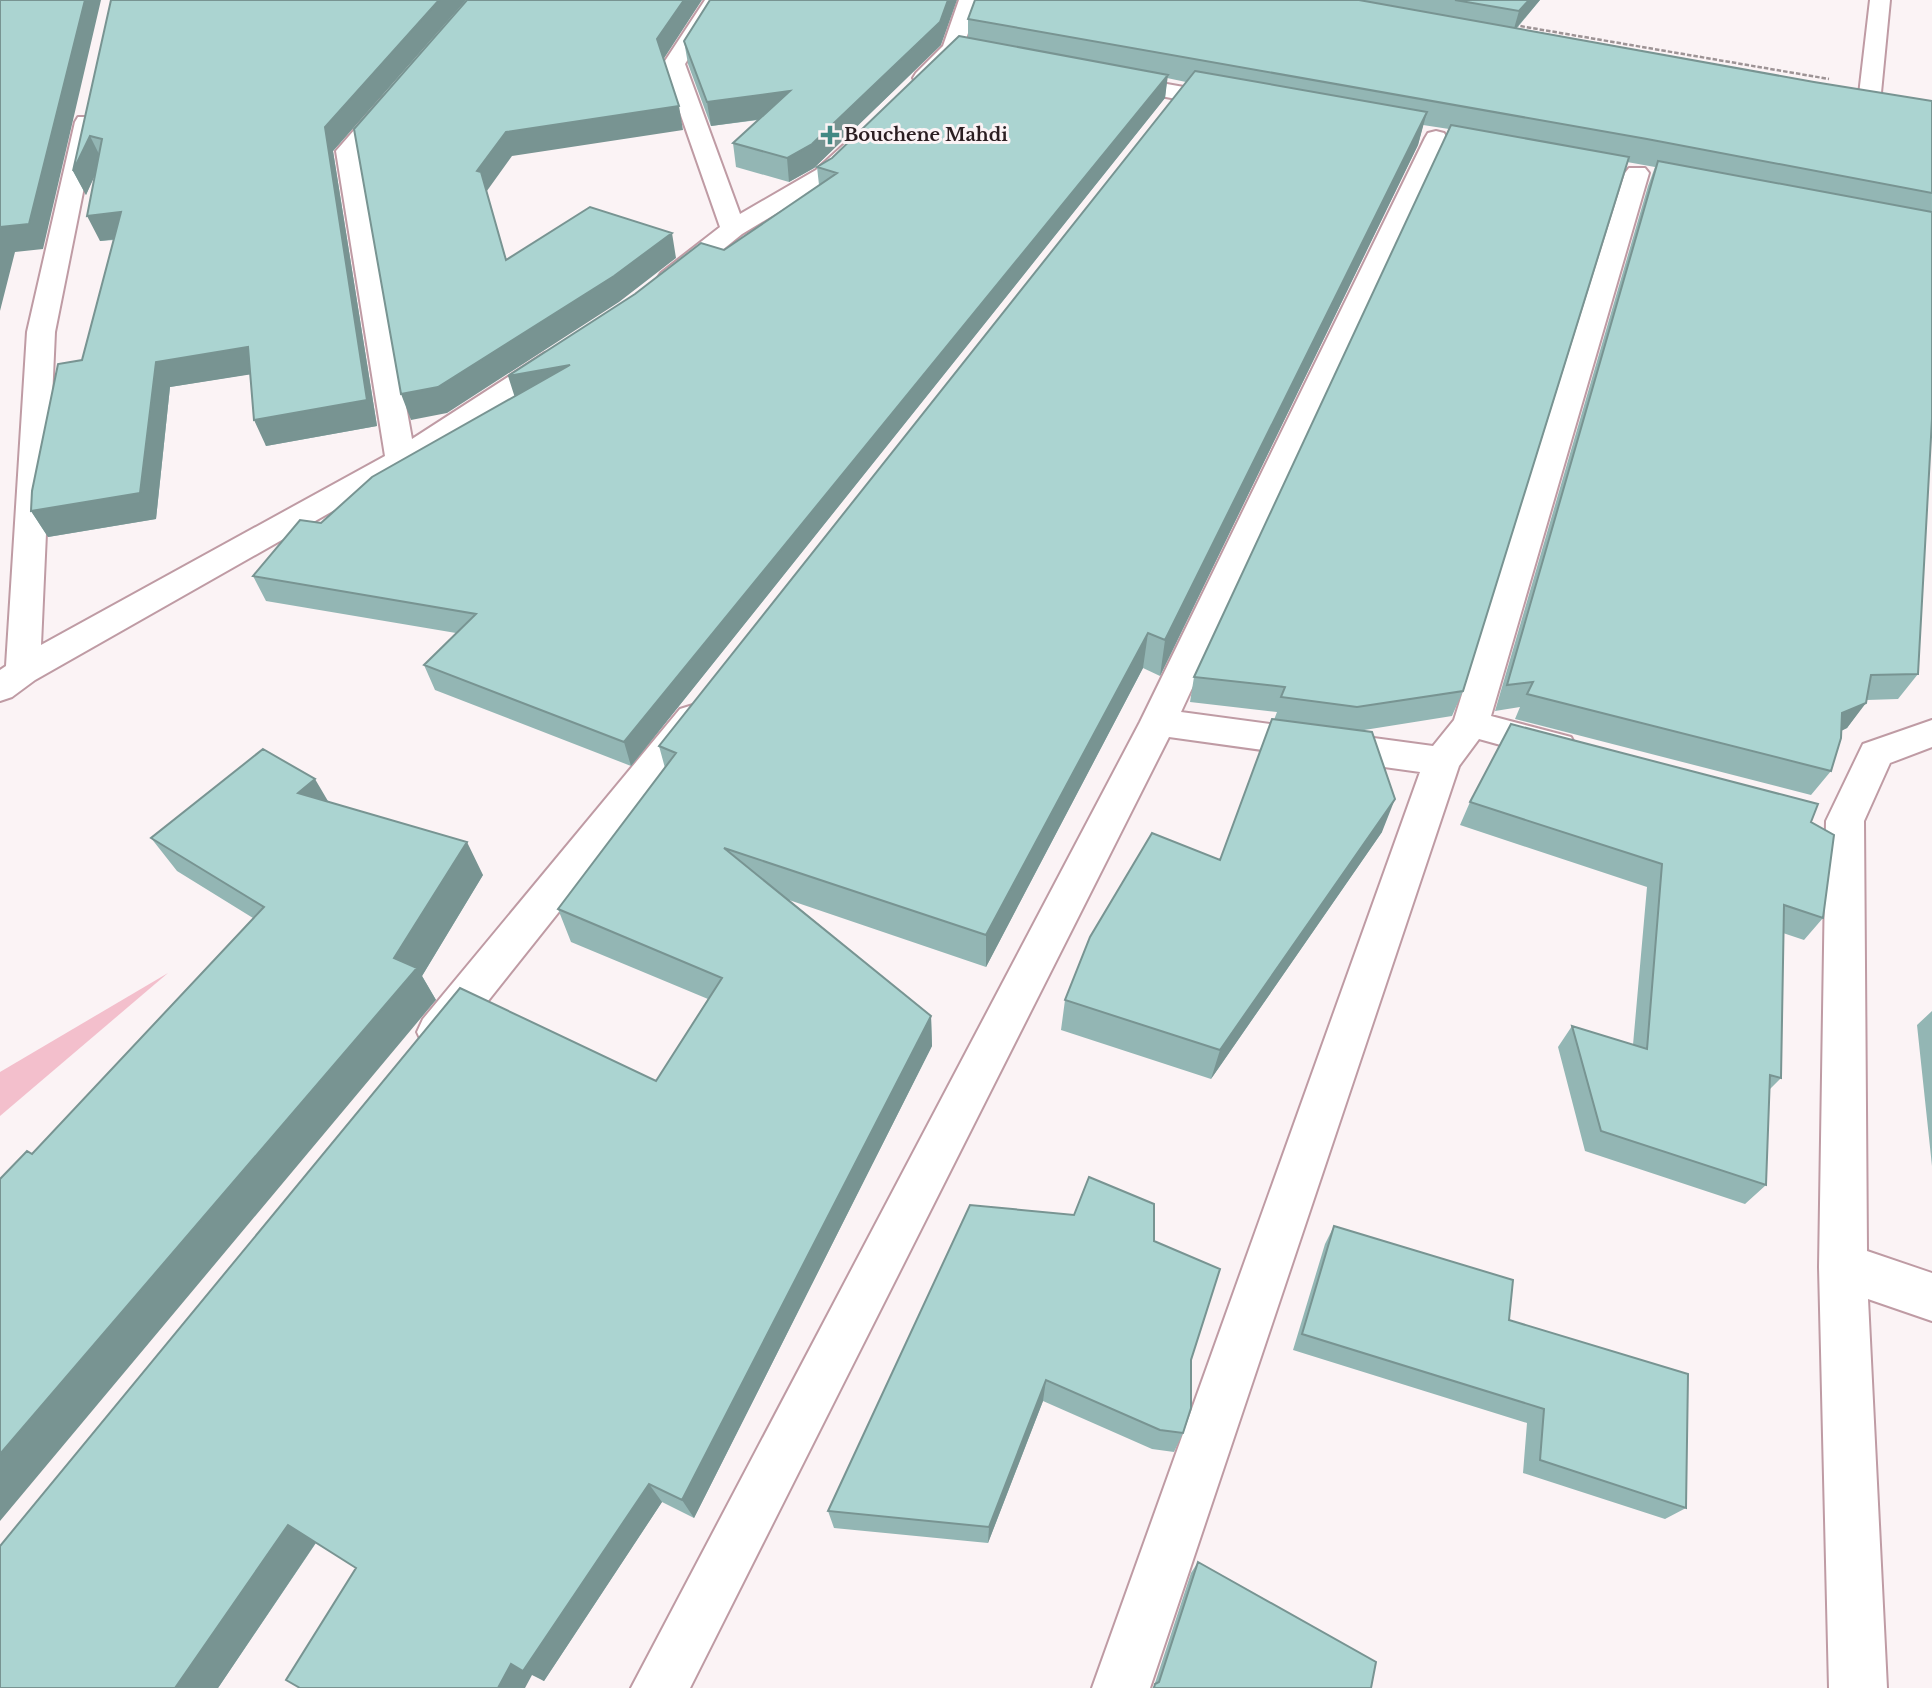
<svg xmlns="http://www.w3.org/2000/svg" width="1932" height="1688" font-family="'Libre Baskerville',serif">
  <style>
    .green { fill: #f3bfcc }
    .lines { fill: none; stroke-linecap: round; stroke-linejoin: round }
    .minor-casing { stroke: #bf9ba4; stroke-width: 4 }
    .path { stroke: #9d9395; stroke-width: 2.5; stroke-dasharray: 4.5 2; stroke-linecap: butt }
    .minor { fill: #fff; fill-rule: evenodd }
    .wall { fill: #93b6b4 }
    .shaded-wall { fill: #789492 }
    .building { fill: #abd4d1; stroke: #789492; stroke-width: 2 }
    .poi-dot { fill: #418884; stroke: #fbf3f5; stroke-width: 2.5 }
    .labels { text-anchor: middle; stroke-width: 6; stroke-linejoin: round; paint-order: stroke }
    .far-poi-label { font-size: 18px; font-weight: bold; fill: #2b1e21; stroke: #fbf3f5; text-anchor: start }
  </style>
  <rect width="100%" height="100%" fill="#fbf3f5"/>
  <path class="green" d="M168,973L0,1116V1072Z"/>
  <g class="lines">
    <g class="minor-casing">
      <path id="minor" d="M705,0H725L685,64L740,214L816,170L849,140H865L868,145L832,180L742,234L679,285L670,287L661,285L657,279L661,273L720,227L663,64Z
        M959,0H979L963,48L932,83H916L913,78L916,73L943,46Z
        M1870,0H1890L1880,103L1877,108H1861L1858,103Z
        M1116,75L1229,95L1237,97L1240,102L1237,107L1229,109L1108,86L1105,81L1108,76Z
        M391,95L399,97L402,102L360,152L412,439L545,353L555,351L565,353L569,359L565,365L412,466L35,680L12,697L0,701V670L6,666L27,332L75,122L78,117H94L97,122L55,332L41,645L385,456L336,151L383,97Z
        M1436,131L1444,133L1447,138L1181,712L1433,746L1454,720L1625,173L1629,168H1645L1649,173L1491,716L1571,737L1576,747L1571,757L1558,761L1479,739L1459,766L1150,1688H1092L1420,772L1169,737L690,1688H631L1140,722L1425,138L1428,133Z
        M693,705L706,709L711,718L706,727L453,1045L438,1051L423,1045L417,1032L423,1019L680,709Z
        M1932,720V747L1890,763L1864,821L1867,1251L1932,1273V1321L1868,1299L1887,1688H1829L1819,1267L1826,821L1863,744Z"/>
    </g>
    <path class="path" d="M1514,25L1829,79"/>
    <use href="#minor" class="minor"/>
  </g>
  <path class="wall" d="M111,0H466L333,151L377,426L266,446L250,374L170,387L156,519L48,537L31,511L82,360L114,240L100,241L95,174L86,195L73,171Z
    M975,0H1540L1517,28L1814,82L1932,101V419L1918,674L1898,699L1867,700L1847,728L1841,731L1831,771L1811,795L1515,719L1520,707L1495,711L1648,186L1655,167L1627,162L1463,691L1452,716L1358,731L1382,832L1211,1079L1061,1030L1065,1000L1220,860L1277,712L1190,702L1194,677L1449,129L1423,125L1418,145L1160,676L1143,668L986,967L789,900L931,1016L932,1046L694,1518L662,1502L544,1681L356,1568L316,1543L218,1688H0L656,1081L708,999L571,942L558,909L665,768L659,746L1186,82L1167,78L1165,98L631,766L435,690L424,665L456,633L266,601L253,576L321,523L514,397L819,185L817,167L832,158L968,37V19Z
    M684,41L941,45L814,168L789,182L736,167L733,143L758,120L711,126L688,64Z
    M329,802L483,875L422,976L436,1000L32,1154L253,918L177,871L151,838Z
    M1470,802L1811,822L1823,918L1804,940L1783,933L1781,1078L1769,1090L1766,1185L1745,1204L1585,1151L1558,1047L1572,1026L1633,1045L1647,887L1460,825Z
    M1932,1011V1166L1917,1025Z
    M1074,1215L1154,1241L1191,1360L1183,1433L1174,1452L1152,1449L1043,1401L988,1543L834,1528L828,1511Z
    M1334,1226L1509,1320L1686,1508L1665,1519L1523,1473L1527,1423L1293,1350L1325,1244Z
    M1198,1562L1371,1688H1152L1154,1686L1191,1573Z"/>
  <path class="shaded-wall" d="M85,0H101L43,249L15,252L0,311V229Z
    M439,0H466L333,151L377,426L266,446L254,420L325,127Z
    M684,0H702L661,63L657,39Z
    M948,0H957L941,45L814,168L789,182L787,158Z
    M1529,0H1540L1513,32L1519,11Z
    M1168,75L1165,98L631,766L624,742Z
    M790,91L792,115L711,126L707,102Z
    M679,106L683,130L512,156L484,195L477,171L506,132Z
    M1427,112L1418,145L1160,676L1165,640Z
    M90,136L102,160L86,195L73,171Z
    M121,212L133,237L100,241L87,216Z
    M672,233L676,258L619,302L447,413L411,420L401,394Z
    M248,347L260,373L170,387L156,519L48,537L31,511L156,362Z
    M570,365L516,401L508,376Z
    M1148,633L1143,668L986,967V935Z
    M1866,703L1847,728L1824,739L1842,713Z
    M315,779L335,813L298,793Z
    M1395,799L1382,832L1211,1079L1220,1050Z
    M467,842L483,875L422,976L436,1000L0,1521V1454L394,958Z
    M931,1016L932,1046L694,1518L682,1500Z
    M1046,1380L1043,1401L988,1543L989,1527Z
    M649,1484L662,1502L544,1681L532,1675L525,1688H498L511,1664Z
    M288,1525L317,1541L218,1688H175Z"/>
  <path class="building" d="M0,0H85L29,224L0,227V229Z
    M111,0H439L325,127L367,400L254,420L248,347L156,362L140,493L31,511L32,491L58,364L82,360L121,212L87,216L102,139L90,136L73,171Z
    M467,0H684L657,39L679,106L506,132L477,171L481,172L506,260L590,207L672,233L614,276L438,387L401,394L354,129Z
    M710,0H948L940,22L812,144L787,158L733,143L790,91L707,102L684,41Z
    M975,0H1359L1814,82L1932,101V193L1647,139L968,19Z
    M1455,0H1529L1519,11Z
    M959,36L1168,75L624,742L424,665L476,614L253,576L300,520L321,523L372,477L570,365L508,376L635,294L701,243L724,250L837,173L817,167L832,158Z
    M1195,71L1427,112L1165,640L1148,633L986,935L724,848L931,1016L682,1500L649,1484L523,1671L511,1664L498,1688H300L286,1680L356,1568L288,1525L175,1688H0V1546L460,988L656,1081L722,978L558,909L676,753L659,746Z
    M1451,125L1629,157L1463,691L1357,707L1281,697L1285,687L1194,677Z
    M1658,161L1932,212V419L1918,674L1871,675L1866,703L1842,713L1841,738L1831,771L1527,694L1533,682L1507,685Z
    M1272,719L1372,732L1395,799L1220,1050L1065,1000L1090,937L1152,833L1220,860Z
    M1511,724L1818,804L1811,822L1834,835L1823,918L1784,905L1781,1078L1770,1075L1766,1185L1601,1131L1572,1026L1647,1049L1662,864L1470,802Z
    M263,749L315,779L298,793L467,842L394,958L417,968L0,1454V1179L27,1151L32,1154L264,907L151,838Z
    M1089,1177L1154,1204V1241L1220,1269L1191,1360V1408L1183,1433L1160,1430L1046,1380L989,1527L828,1511L970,1205L1074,1215Z
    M1334,1226L1513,1280L1509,1320L1688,1374L1686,1508L1540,1460L1544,1409L1302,1334Z
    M1198,1562L1376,1662L1371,1688H1154L1155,1684L1159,1682Z"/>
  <path class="poi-dot" d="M826.5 124.5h7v7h7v7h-7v7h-7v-7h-7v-7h7z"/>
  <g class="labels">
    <g class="far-poi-label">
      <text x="844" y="141">Bouchene Mahdi</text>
    </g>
  </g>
</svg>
